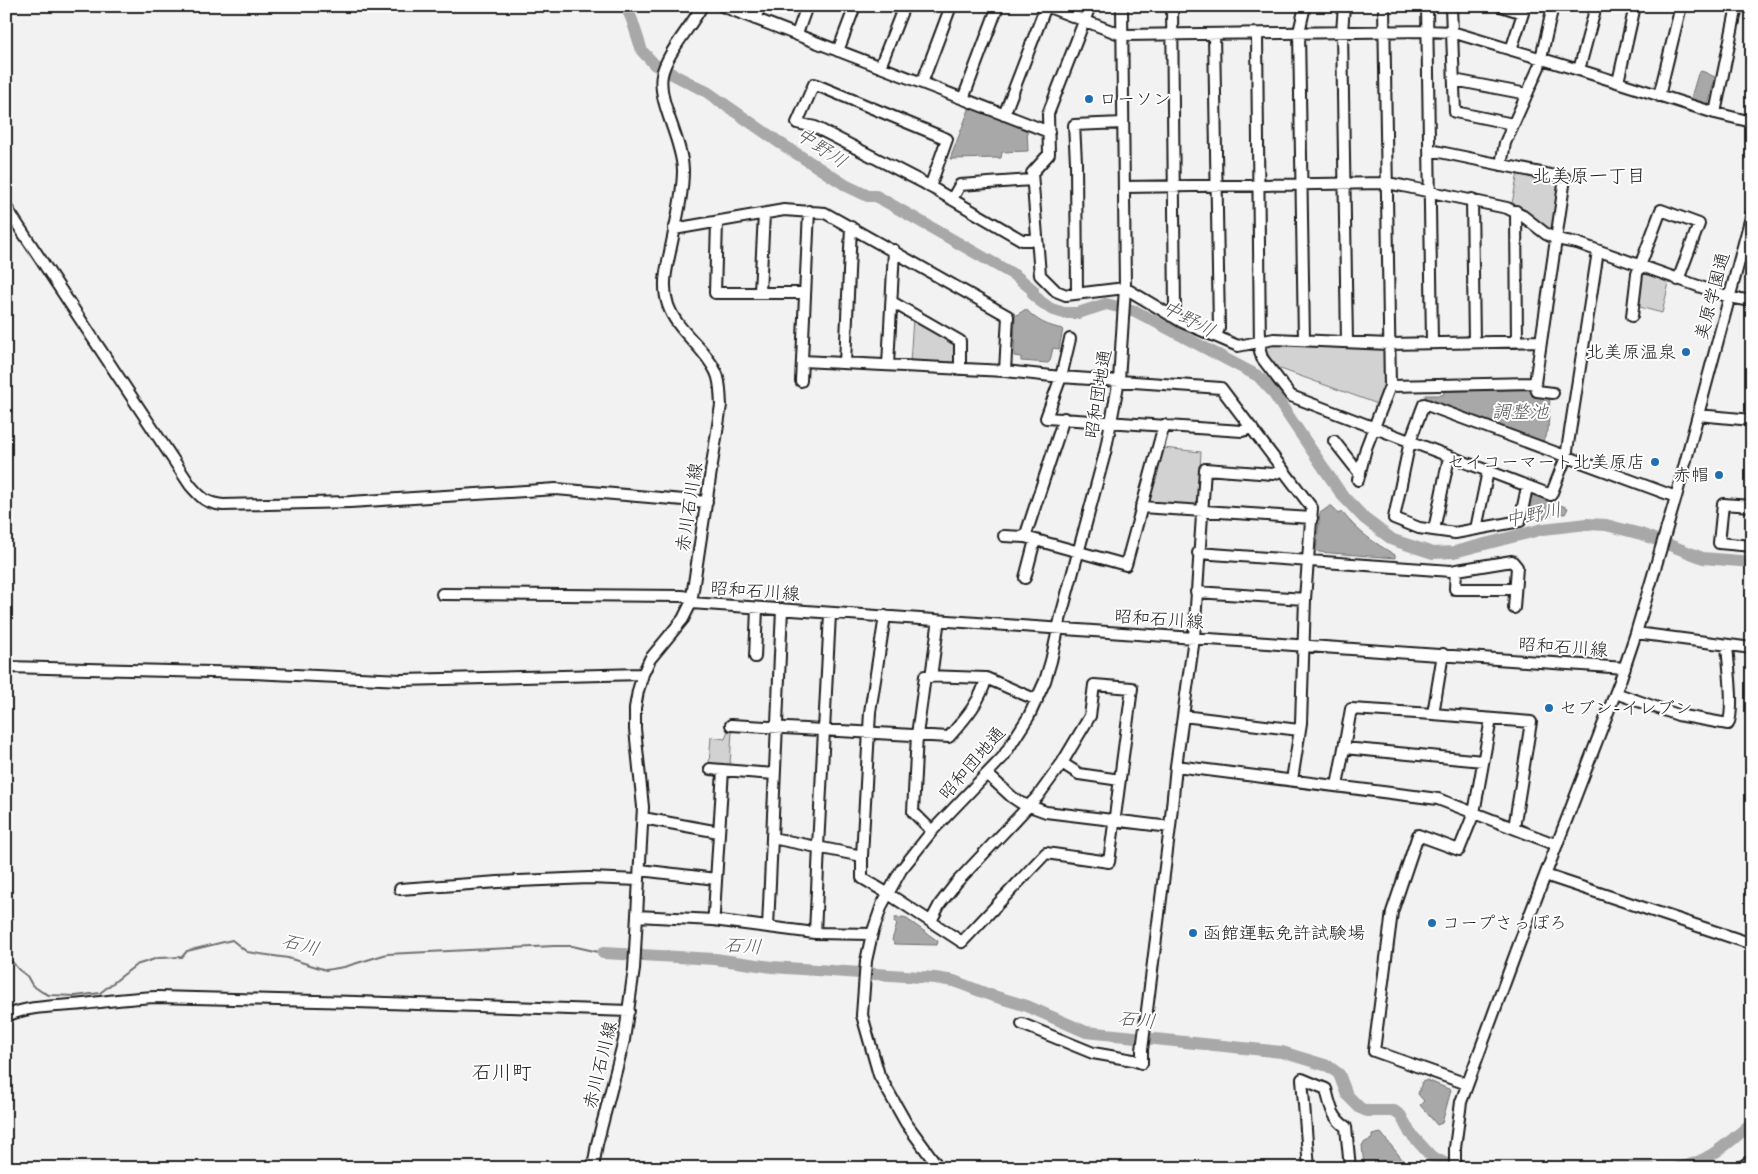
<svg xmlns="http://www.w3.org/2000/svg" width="1758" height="1174" font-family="Delius,'Klee One',sans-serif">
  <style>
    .green { fill: #d2d2d2; stroke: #777 }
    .water { fill: #a8a8a8; stroke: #707070 }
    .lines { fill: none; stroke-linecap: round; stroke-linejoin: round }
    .stream { stroke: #707070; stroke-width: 2 }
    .river { stroke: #a8a8a8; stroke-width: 12 }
    .minor-casing { stroke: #1c1c1c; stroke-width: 14 }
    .highway-casing { stroke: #1c1c1c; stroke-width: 18 }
    .minor { stroke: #fff; stroke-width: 10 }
    .highway { stroke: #fff; stroke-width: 14 }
    .poi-dot { fill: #1f6fb2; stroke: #fff; stroke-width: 2 }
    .labels { text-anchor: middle; stroke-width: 4; stroke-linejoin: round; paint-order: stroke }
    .poi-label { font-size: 18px; fill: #1c1c1c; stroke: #fff; text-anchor: start }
    .street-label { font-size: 18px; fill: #1c1c1c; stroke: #fff }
    .water-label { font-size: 19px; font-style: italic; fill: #5b5b5b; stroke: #fff }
    .neighbourhood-label { font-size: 19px; fill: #1c1c1c; stroke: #fff }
    .quarter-label { font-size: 20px; fill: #1c1c1c; stroke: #fff }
  </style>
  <rect width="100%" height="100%" fill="#f2f2f2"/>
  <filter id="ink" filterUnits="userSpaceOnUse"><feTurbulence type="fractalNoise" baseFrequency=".02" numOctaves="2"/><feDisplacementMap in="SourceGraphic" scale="10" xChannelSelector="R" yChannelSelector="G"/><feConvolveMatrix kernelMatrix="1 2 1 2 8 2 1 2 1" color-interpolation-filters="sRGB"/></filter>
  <g filter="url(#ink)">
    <path class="green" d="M1518,173L1557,181L1560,185L1553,226L1548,229L1517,205L1512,203Z
      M1647,273L1669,283L1662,313L1636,306L1642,276Z
      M913,318L954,342L957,346L956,361L953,364L910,363Z
      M1269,344H1294L1382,349L1384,352L1386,383L1378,404L1275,367L1265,350Z
      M1163,448L1201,452L1198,502L1195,505L1152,502L1149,498Z
      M728,730L732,731L730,765L709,764L711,737L725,739Z"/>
    <path class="water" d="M1701,71C1706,72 1710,75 1715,77L1708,106L1690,101L1698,74Z
      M970,107L1027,129L1028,151L1002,152L1001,158L950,159Z
      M1026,309C1036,321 1048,326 1063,329L1059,349L1053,348L1050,361L1048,363L1021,361V357L1014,356L1015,316Z
      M1533,389L1550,396L1548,431L1542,443L1425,397V395H1443L1444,391Z
      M1533,494L1568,508L1565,514L1556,513L1541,519L1539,514L1525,520L1529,497Z
      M1330,506H1332L1338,514L1342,512C1359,533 1372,541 1395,555V558L1319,552L1316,550L1320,513Z
      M904,917L938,941L937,945L895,944L892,940L897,924L894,922L895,918Z
      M1427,1080L1451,1090L1442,1123L1437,1125L1420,1105L1424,1101L1418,1094L1422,1082Z
      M1381,1133L1402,1159L1412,1168H1364L1362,1145L1365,1142L1372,1139V1135Z"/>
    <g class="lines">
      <path class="stream" d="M6,954L18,969L27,976L32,985L42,992L49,995L75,996L100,993L136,965L158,958L182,957L187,951L232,940L247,952L288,958L326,970L344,967L387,954L554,946H572L603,953"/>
      <path class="river" d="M626,6L632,20L642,51L655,65L707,92L780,143L847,186L868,196H876L1016,276L1033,290V294L1040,301L1051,309L1064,313H1078L1106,304L1135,311L1258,376L1271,390L1342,495L1365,519L1393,540L1433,553L1454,552L1543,529L1587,524L1606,525L1641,534L1703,558L1752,562
        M603,953L715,959L772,967L935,978L954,981L990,995L1027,1006L1086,1032L1282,1052L1328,1066L1339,1074L1347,1095L1360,1108L1367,1111H1394L1401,1116L1410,1133L1431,1156L1452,1167L1457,1168
        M1544,1168H1651
        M1677,1168C1708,1163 1728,1143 1752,1123"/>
      <g class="minor-casing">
        <path id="minor" d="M722,6L1049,132
          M1046,6L1122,35L1427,31L1452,32L1579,70L1715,113L1752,122
          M1090,6L1048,114L1049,154L1032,173L1040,275L1056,291L1066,295L1125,288L1182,322L1238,346L1274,339L1389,344L1541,341
          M1344,6L1342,32L1347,342
          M1427,6L1432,342
          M1451,6L1455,112L1513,124
          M1501,6L1523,13L1511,50
          M755,19L760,6
          M797,34L807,6
          M1214,34L1219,328L1216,336
          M1257,34L1260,351L1262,358L1291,396L1551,495L1566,457L1598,251
          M838,51L855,6
          M880,67L904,6
          M1579,70L1596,6
          M1454,80L1527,94
          M1618,82L1635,6
          M922,83L951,6
          M1659,96L1681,6
          M963,99L998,6
          M1715,113L1737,6
          M1004,115L1046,6
          M1501,165L1505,143L1539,67L1553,6
          M930,187L947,139L814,84L797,123L815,127L922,182L1022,240H1037
          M1124,187L1387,183L1403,186L1507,208L1523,216L1546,234L1556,239L1577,243L1729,297L1752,301
          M952,199L960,185L1032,180
          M1472,199L1474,342
          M6,207L190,485C201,498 206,503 223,505L350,502L556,489L707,502
          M1516,211L1517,342
          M717,222L715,293H804
          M674,229L784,210L825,213L1008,316L1005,371
          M760,292L764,214
          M1077,293L1076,162L1074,125L1123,123
          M892,302L960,341V369
          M1171,316L1175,309L1172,6
          M1632,316L1637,274L1661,210L1699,224L1678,280
          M1304,340L1299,32L1305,6
          M802,361L1005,371L1061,377L1070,339
          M845,363L851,227
          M888,365L894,250
          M801,381L809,211
          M1535,383L1537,391L1553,393
          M1390,386L1535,383L1565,178L1430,150
          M1698,415L1752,420
          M1252,428L1242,431L1046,418L1061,377L1221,388L1312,508L1305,599L1301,723L1292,780
          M1334,441L1360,474
          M1358,480L1366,448L1390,386L1384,6
          M1527,487L1520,521L1455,533L1419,528L1394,518L1410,441L1424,404L1676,497
          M1752,506L1723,504L1719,543L1752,546
          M1141,507L1312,518
          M1476,529L1488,471
          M1434,530L1449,457
          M1004,536L1025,537L1126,565L1164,425
          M1025,537L1064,418
          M1198,553L1451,571L1512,561L1517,567L1514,608
          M1456,570L1455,589H1515
          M1025,578L1035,540
          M1196,592L1305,599
          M442,594L682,596L692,598
          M691,603L1625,668
          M782,609L772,838L862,856L870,712L885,616
          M1636,633L1752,648
          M1443,654L1433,714L1531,722L1514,828
          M755,657L757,608
          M6,667L252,673L402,680L643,674
          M931,677L938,626
          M1621,695L1678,715L1728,724C1735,710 1728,663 1727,645
          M1183,716L1299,730
          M731,725L949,737C963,721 982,700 986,678L1037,700
          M1344,748L1351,709L1433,714
          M1062,763L1079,774L1120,780
          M1176,766L1438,799L1557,845
          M710,769L774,774
          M987,774L1012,797L1021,803L1046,812L1170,827
          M1337,786L1344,748L1483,761
          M643,818L719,832
          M932,831L913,812L917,735L925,676L986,678
          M818,847L830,614
          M862,856V878L887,893L962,942L1046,853L1109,862L1132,688L1094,685L1090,716L1062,763L1038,796L957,882L940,904L931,921
          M640,870L716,879
          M1551,877L1752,944
          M400,889L498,882L589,878L639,880
          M637,916L713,920L815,933L872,934
          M713,920L714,913L723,770
          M768,927L772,838
          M815,933L819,847
          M6,1016C31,1005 56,1007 83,1004C108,1001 131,998 157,997L356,1002L629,1011
          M1022,1024L1093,1053L1133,1060L1142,1063V1050L1170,827L1176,766L1194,638L1205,469L1273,474L1283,470
          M1467,1084L1374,1051L1392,912L1418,835L1459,850L1474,813L1491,719
          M593,1168L597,1144L624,1040L634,969L643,807L635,729V708L638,691L643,674L650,659L683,619L691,603L721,405C720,394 721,382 716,372C704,346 677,332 668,305C662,287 666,270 670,252C675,226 683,197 683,170C682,139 657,101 662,75C666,54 691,27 702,6
          M939,1168L906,1123L879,1075L862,1015L866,961L872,934L882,905L901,870L932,831L1003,757L1029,716L1045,681L1051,661L1061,616L1105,453L1119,380L1125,288L1122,6
          M1309,1168L1302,1079L1326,1089C1330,1105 1332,1118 1346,1127L1350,1168
          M1455,1168V1148L1461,1102L1529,917L1620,681L1636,633L1676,497L1752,213"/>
      </g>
      <g class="highway-casing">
        <path id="highway" d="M1744,1168L1752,1162"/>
      </g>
      <use href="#minor" class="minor"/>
      <use href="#highway" class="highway"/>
    </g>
  </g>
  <g class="poi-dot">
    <circle cx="1089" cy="99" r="5"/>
    <circle cx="1686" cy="352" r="5"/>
    <circle cx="1655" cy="462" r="5"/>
    <circle cx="1719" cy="475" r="5"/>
    <circle cx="1549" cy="708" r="5"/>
    <circle cx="1432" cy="923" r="5"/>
    <circle cx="1193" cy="933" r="5"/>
  </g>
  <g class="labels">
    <g class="poi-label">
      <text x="1099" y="105">ローソン</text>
      <text x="1676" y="358" text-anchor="end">北美原温泉</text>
      <text x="1645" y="468" text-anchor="end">セイコーマート北美原店</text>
      <text x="1709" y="481" text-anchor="end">赤帽</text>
      <text x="1559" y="714">セブン-イレブン</text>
      <text x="1442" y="929">コープさっぽろ</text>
      <text x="1203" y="939">函館運転免許試験場</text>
    </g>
    <g class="street-label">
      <text transform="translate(1712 296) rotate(-75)" y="6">美原学園通</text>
      <text transform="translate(1098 394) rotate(-81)" y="6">昭和団地通</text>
      <text transform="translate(689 507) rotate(-81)" y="6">赤川石川線</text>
      <text transform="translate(755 591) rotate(4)" y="6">昭和石川線</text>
      <text transform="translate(1159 619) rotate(4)" y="6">昭和石川線</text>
      <text transform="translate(1563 647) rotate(4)" y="6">昭和石川線</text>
      <text transform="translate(972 763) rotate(-49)" y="6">昭和団地通</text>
      <text transform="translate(600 1065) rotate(-76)" y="6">赤川石川線</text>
    </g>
    <g class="water-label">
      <text transform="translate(822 147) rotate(34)" y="7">中野川</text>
      <text transform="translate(1189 318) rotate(28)" y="7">中野川</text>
      <text x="1520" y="418">調整池</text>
      <text transform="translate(1533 514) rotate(-11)" y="7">中野川</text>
      <text transform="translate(301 944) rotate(15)" y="7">石川</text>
      <text transform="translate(743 945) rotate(4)" y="7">石川</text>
      <text transform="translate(1137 1019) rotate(6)" y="7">石川</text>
    </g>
    <g class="neighbourhood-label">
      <text x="1589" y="182">北美原一丁目</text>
    </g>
    <g class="quarter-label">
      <text x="502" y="1079">石川町</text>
    </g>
  </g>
  <rect width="1758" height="1174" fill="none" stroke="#fff" stroke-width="25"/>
  <rect x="12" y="12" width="1733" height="1149" fill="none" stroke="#1c1c1c" stroke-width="2" filter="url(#ink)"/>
</svg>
